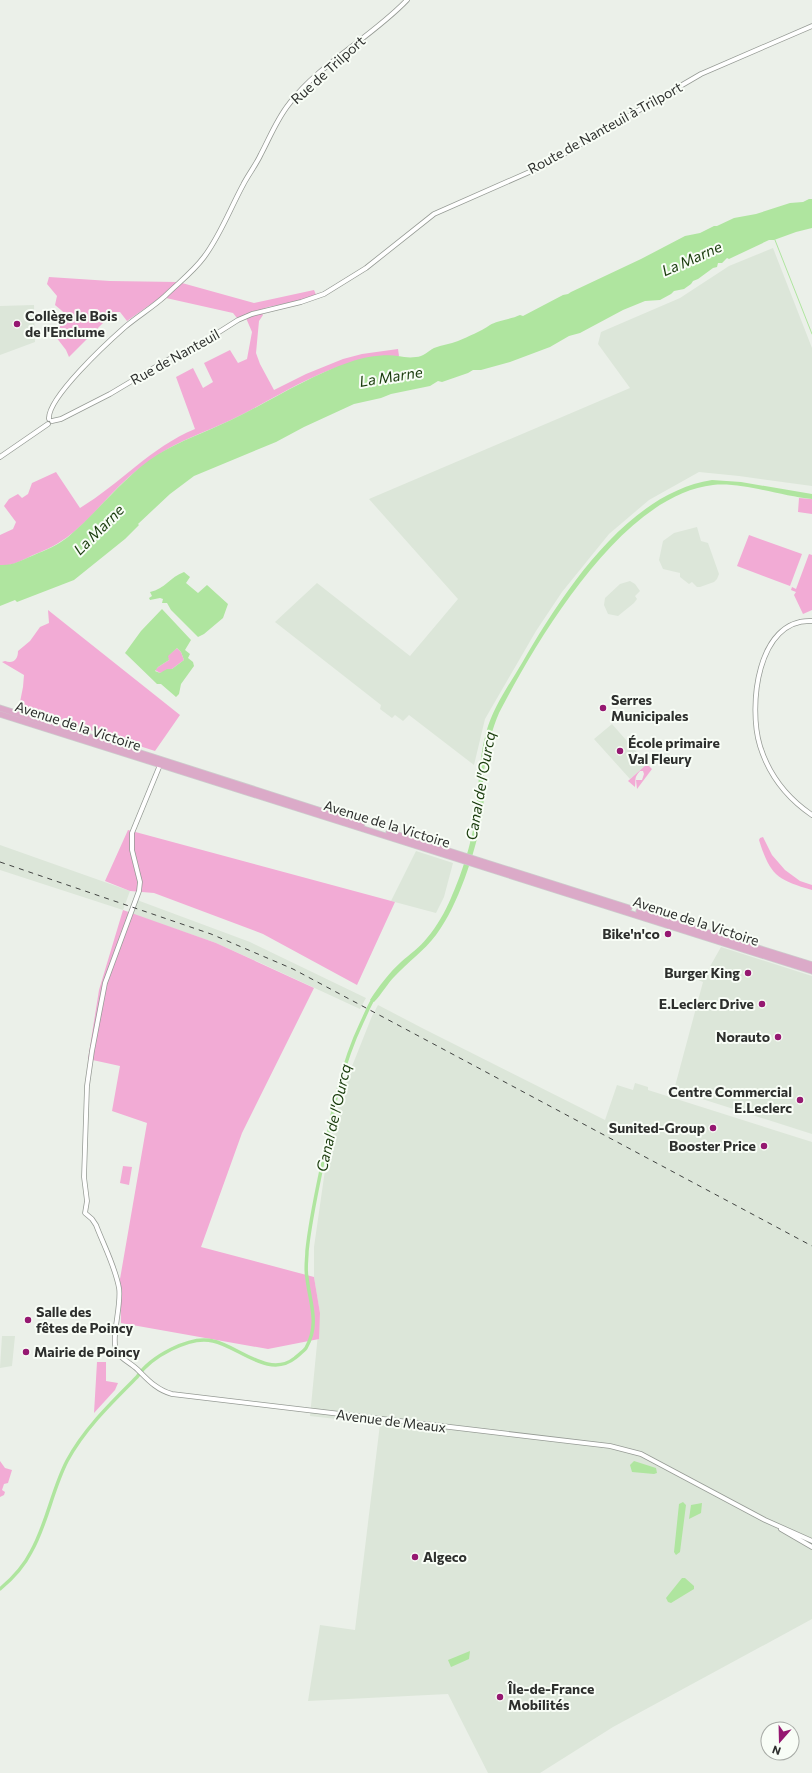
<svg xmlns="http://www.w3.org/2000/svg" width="812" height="1773" font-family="Commissioner,sans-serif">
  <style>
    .built { fill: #dce6d9 }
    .green { fill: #f2abd5 }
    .water { fill: #afe59f; fill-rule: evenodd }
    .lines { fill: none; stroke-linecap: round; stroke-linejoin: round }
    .stream { stroke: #afe59f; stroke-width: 1 }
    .canal { stroke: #afe59f; stroke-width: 3.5 }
    .tertiary-casing { stroke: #969b95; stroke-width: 5.5 }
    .primary-casing { stroke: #cdcdcd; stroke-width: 7 }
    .tertiary { stroke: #fff; stroke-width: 4 }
    .primary { stroke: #dbaac8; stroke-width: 5.5 }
    .rail { stroke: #424442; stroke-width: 1; stroke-dasharray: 5 5; stroke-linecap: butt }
    .poi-dot { fill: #951871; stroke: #f8fdf6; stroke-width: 1.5 }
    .labels { text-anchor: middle; stroke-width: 4; stroke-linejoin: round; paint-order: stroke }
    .street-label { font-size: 14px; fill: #2d2f2d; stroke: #f8fdf6 }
    .poi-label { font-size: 14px; font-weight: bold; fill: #2d2f2d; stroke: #f8fdf6; text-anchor: start }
    .water-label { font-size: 15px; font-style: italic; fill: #193b0c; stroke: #f8fdf6 }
  </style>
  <rect width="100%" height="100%" fill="#ebf0e9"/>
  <path class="built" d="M773,248L812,348V486L739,476L699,472L649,500L609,534L562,592L536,631L485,719L474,765L409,715L403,721L395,715L392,718L380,709L381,705L275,622L317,583L410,656L458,599L369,499L630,388L598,344L601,332L680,298L729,266Z
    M34,305L35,342L0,355V306Z
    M697,527L701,541L708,543L719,574L717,579L714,582L700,587H697L692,582L689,584L680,577V573L663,569L659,560L663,541L674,533Z
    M630,581L635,584L640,591L635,596L637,599L634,603L618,616L608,614L604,605L605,598L620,584Z
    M612,724L647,764L630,779L594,739Z
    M0,845L130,891L123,910L0,870Z
    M416,851L453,863L444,897L436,913L391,901Z
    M137,900L250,942L366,998L360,1009L265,965L216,943L132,914Z
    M721,947L812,976V1134L674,1090L703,982L698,980L703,969L708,970Z
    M378,1005L424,1029L605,1120L617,1085L633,1090L635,1083L648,1087V1090L812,1142V1619L613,1727L540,1773H488L448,1694L308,1701L320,1625L355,1630L380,1424L310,1416L320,1313L314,1277V1247L329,1142L343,1089L372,1016Z
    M2,1336H15L12,1366L0,1368Z"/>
  <path class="green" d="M49,277L110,281L177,282L161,297L127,321L120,312H114L69,357L66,350L56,337C60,333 60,330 58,325L68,316L55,305L57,296L47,284Z
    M182,283L254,303L314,290L317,297L268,307L237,318L233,313L166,298Z
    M262,313L263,315L259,321L256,353L260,364L274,390L306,374L343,359L362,354L398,349L399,356C334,356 287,393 231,420C206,432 179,440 155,457C146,463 137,470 129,477C107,496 90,521 66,538C55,546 43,551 31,556C21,561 11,567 0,565V535L13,529L16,522L4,506L9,499L18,494L22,498L28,494L32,483L56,472L80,508C120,484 151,447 195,429L176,377L193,368L203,388L213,382L204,363L230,350L238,363L247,359L252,332L246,318Z
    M799,498L812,499V514L798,512Z
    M749,535L802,554L790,586L737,566Z
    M809,554L812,555V610L803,614L794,595L796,592L791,590L792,587L796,589Z
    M48,610L180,715L155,751L19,707L23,687L24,675L2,662L5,661C13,664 18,660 18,651L30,641L40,627L49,623Z
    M177,648L181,652L184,660L172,669L160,673L155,670L158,667L169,660L167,656Z
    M647,764L652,769L637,789L636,780H642L644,774L643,771H640C634,778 636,778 635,787L628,781Z
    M128,830L395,902L357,985L263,934L154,893L130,891L105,881Z
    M763,837L772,855L785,870L800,881L812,885V890C777,880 770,875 759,840L760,838Z
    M123,910L216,943L314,988L242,1133L201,1247L314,1277L320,1313L319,1339L268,1349L121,1323L120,1279L147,1123L112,1111L120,1066L88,1059L99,990Z
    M123,1166L132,1167L129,1185L120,1183Z
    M97,1362H106V1381L118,1383L115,1390L94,1413Z
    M0,1461L5,1468L12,1470L8,1483L4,1484L2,1490L5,1492L4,1495L0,1497Z"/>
  <path class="water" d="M809,199H812V228L796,232L774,240H769L729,259L727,258L722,263H718L717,267L713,268L698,279L693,281L691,284L684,289L674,291L671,294L660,300L645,301L623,310L580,333L569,336L550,347L510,362L481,370H473L468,373L442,382L438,381L430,386L391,394L381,398L354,404L304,427L276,442L194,476L170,494L138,524L139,525L125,539L74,580L17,602L15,600L0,606V565C12,566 22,560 34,555C46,550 58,545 68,537C99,511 123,477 157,455C181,440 206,432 231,420C271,401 308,376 350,362C364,357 384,354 398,356C404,357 409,358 416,357C423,357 428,351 434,348C442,345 450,344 458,341C469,336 480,332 490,325C496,321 512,319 520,315L523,316L563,295L568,294L571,292L641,259L685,236L700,233L714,226H717L734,218L756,214L790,203L803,202Z
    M712,480L741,482L812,494V499C781,496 743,482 713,485C622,495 538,638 499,713C490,734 485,757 483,781C483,793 485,805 482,817C475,853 458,906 436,935C424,951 408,962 395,976C387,984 382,994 374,1002L370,1000C379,986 389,973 401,962C410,954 420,947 427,938C437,926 445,912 451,898C460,878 471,846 474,823C479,793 478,762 486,733C493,707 509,685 522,663C562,594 627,493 712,480Z
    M184,572L190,577L186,583L198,593L207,585L228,604L223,618L204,634L198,637L171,610L167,603H162L163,599L160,598L150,600L149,598L152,596L150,592C165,589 170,577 184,572Z
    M162,609L191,640L185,650L190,654L188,658L193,662L194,666L181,684L179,694L176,697L161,684H157L125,653L141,631ZM177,648L181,652L184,660L172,669H167L160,673L155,671L158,667L169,660L168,656Z
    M634,1461L656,1468L657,1473L654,1474L632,1472L630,1465Z
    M683,1502L686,1505L680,1552L676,1555L674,1552L679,1504Z
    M702,1503L701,1513L689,1519L691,1505Z
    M682,1578H685L694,1586V1589L671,1603L668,1602L666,1598Z
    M470,1651L469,1659L451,1667L448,1660Z"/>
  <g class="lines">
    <path class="stream" d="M775,240L812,334"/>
    <path class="canal" d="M0,1589C12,1579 24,1566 31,1552C47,1524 52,1490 67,1461C84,1429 112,1402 137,1377C150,1357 190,1335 213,1341C238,1346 269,1379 295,1358C298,1355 303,1352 306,1348C320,1323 310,1304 307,1278C305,1269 307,1259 307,1251C310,1221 317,1190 323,1161C332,1113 341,1066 362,1022C366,1014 369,1005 374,998"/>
    <g class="tertiary-casing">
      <path id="tertiary" d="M49,419C47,398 108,342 125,327C138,316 153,307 165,296C178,283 193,272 204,257C220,236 230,209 243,185C248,175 256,165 261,154C270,137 277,119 289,104C319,64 372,37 407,0
        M52,421L61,419L110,394L162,363L208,339L238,320L252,314L301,302L324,294L366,268L434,214L543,166L701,74L812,26
        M0,457L48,424
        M812,621C757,618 748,707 760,746C769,775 787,798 812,815
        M160,765L132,833V850L140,882L139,891L105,983L92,1051L87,1086L84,1177L87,1201L85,1213L92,1219L96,1225C104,1246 115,1266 119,1288C122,1305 110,1340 117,1352C121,1359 131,1363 138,1370C148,1380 157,1390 172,1394L610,1446L641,1454L765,1520L812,1541
        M781,1529L812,1547"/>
    </g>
    <g class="primary-casing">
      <path id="primary" d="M0,708L362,824
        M0,714L812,971
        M389,832L629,908
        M639,911L812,965"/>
    </g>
    <use href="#tertiary" class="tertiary"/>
    <use href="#primary" class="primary"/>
    <path class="rail" d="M0,862L211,934L293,969L812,1246"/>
  </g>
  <g class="poi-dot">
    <circle cx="17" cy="324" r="4"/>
    <circle cx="603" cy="708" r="4"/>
    <circle cx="620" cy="751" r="4"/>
    <circle cx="668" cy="934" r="4"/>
    <circle cx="748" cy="973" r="4"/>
    <circle cx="762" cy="1004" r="4"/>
    <circle cx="778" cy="1037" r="4"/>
    <circle cx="800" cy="1100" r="4"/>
    <circle cx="713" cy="1128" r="4"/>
    <circle cx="764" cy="1146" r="4"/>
    <circle cx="28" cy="1320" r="4"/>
    <circle cx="26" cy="1352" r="4"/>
    <circle cx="415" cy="1557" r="4"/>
    <circle cx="500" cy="1697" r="4"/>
  </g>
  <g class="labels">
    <g class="street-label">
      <text transform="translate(328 70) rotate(-42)" y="5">Rue de Trilport</text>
      <text transform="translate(605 128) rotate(-29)" y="5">Route de Nanteuil à Trilport</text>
      <text transform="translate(175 357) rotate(-29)" y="5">Rue de Nanteuil</text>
      <text transform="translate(78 726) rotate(18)" y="5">Avenue de la Victoire</text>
      <text transform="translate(387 824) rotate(17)" y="5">Avenue de la Victoire</text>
      <text transform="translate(696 921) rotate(18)" y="5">Avenue de la Victoire</text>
      <text transform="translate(391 1421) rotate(7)" y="5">Avenue de Meaux</text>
    </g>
    <g class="poi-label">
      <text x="25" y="321">Collège le Bois<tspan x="25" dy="16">de l'Enclume</tspan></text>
      <text x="611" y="705">Serres<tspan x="611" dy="16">Municipales</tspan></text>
      <text x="628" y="748">École primaire<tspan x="628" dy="16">Val Fleury</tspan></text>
      <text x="660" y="939" text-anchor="end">Bike'n'co</text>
      <text x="740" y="978" text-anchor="end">Burger King</text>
      <text x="754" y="1009" text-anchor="end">E.Leclerc Drive</text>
      <text x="770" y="1042" text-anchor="end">Norauto</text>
      <text x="792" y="1097" text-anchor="end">Centre Commercial<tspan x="792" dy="16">E.Leclerc</tspan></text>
      <text x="705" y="1133" text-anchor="end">Sunited-Group</text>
      <text x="756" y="1151" text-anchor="end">Booster Price</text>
      <text x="36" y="1317">Salle des<tspan x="36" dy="16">fêtes de Poincy</tspan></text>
      <text x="34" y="1357">Mairie de Poincy</text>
      <text x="423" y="1562">Algeco</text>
      <text x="508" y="1694">Île-de-France<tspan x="508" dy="16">Mobilités</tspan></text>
    </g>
    <g class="water-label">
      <text transform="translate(692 259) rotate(-24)" y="5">La Marne</text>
      <text transform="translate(391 377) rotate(-9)" y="5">La Marne</text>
      <text transform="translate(99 530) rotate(-45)" y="5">La Marne</text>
      <text transform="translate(481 786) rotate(-80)" y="5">Canal de l'Ourcq</text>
      <text transform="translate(334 1118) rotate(-77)" y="5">Canal de l'Ourcq</text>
    </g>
  </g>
  <g transform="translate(780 1741) rotate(200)"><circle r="19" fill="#f8fdf6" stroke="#a7aba6"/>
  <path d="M0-3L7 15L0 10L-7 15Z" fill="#951871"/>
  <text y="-6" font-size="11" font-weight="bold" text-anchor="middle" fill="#2d2f2d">N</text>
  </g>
</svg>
